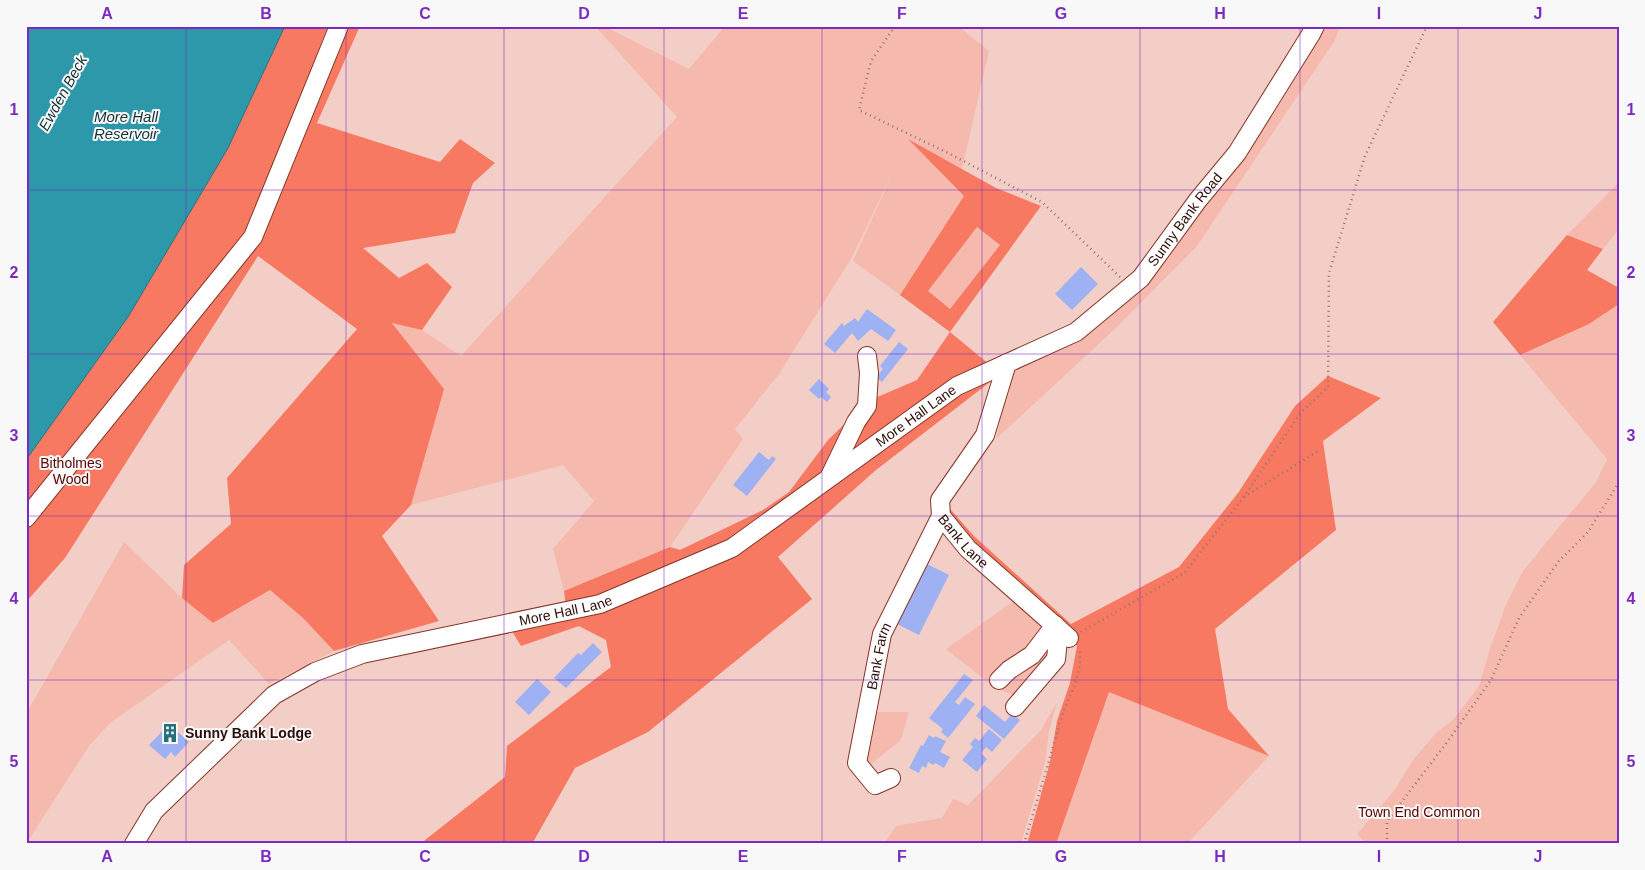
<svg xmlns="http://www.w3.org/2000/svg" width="1645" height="870" font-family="Arial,sans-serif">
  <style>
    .green { fill: #f6b9ad }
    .forest { fill: #f87961; fill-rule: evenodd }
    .water { fill: #2d98aa; stroke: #2d6e79 }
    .building { fill: #9eb1f2 }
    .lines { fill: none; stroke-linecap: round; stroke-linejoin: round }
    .minor-casing { stroke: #833628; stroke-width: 20 }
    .path { stroke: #96736c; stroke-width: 2.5; stroke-dasharray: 1 4; stroke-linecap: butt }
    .minor { stroke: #fff; stroke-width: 18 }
    .grid { fill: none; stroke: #7b2cbf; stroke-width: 1; stroke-opacity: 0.55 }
    .labels { text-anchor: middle; stroke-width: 4; stroke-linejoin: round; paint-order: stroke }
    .street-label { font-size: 14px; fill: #2c0c06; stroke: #f8f8f8 }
    .park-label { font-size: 14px; fill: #570400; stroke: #f8f8f8 }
    .poi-label { font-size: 14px; font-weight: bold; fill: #2c0c06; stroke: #f8f8f8; text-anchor: start }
    .water-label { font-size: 15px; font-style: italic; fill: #133238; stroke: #f8f8f8 }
    .neatline { fill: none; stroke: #7b2cbf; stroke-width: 2 }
    .grid-label { font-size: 16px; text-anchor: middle; font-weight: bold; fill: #7b2cbf }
  </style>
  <rect width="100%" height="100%" fill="#f3cec6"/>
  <path class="green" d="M595,26H604L689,69L725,26H958L989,51L962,169L910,141L964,196L900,295L853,261L894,170L851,259L779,374L735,429L743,439L670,547L564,591L553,549L594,501L563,465L411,505L443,389L392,322L422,330L461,356L677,117Z
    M1322,26H1340L1335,40L1197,246L1116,328L996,439L1013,367L1141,278Z
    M1619,182V229L1603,249L1567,235Z
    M977,227L1000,245L950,309L927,292Z
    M1619,304V844H1367L1357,834L1394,791L1413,760L1435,734L1453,720L1479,686L1490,649L1505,607L1523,571L1596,482L1607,459L1520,355L1589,324Z
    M124,542L182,598L213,623L270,590L303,618L334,651L269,684L229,640L110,723L89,746L26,844V714Z
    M1018,598L1067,641L1018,697L995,688L946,649Z
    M1109,691L1269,756L1187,844H1056Z
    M1057,702L1049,732L1045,762L1021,844H884L896,826L942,818L953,799L968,805L1041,730Z
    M868,712H909L901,740L860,773Z"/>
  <path class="forest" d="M285,26H328L248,233L204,285L228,275L258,240L344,26H360L317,123L440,162L460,139L495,163L473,183L455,233L363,248L399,278L427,263L452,287L422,330L392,323L444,389L411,505L382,536L439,621L334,651L303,618L270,590L213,623L182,598L184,565L231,524L227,478L357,329L258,256L65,558L26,602V460L128,317L228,148Z
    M908,139L996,188L1041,206L950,332L990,365L730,545L599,601L566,606L564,591L670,547L680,550L763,510L789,492L828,440L868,401L917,380L950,332L900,295L964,196ZM977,227L1000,245L950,309L928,291Z
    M1567,235L1603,249L1587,270L1619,288V304L1589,324L1520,355L1493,322Z
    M999,375L876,470L778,557L812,599L648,732L575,768L532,844H420L505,777L507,746L611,667L606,640L579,626L521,646L510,628L735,552L961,390Z
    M1328,376L1381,398L1323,441L1336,530L1215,629L1228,709L1269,756L1109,692L1056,844H1027L1050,762L1057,721L1070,683L1077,646L1070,636L945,516L943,501L974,536L1071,624L1179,567L1238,493L1295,406Z"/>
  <path class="water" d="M26,26H285L228,148L128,317L26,460Z"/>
  <path class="building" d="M1081,267L1098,284L1072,310L1055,294Z
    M867,309L896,330L888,341L871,329L858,341L852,333L835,353L824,344L842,323L844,326L855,318L858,322Z
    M899,342L908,349L882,382L876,377L883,369L880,366Z
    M819,379L829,389L826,392L831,397L827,402L821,397L819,399L809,390Z
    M759,452L769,460L772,456L776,459L747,496L733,485Z
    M927,564L949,575L919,635L897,624Z
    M593,643L602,652L566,688L554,678L578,653L581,655Z
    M964,674L973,680L955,702L959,705L965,697L975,704L948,738L941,732L943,729L929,718Z
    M537,679L551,692L529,715L515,702Z
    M984,705L1005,722L1012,714L1020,720L1004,739L976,716Z
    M169,724L189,742L175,757L171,752L165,759L149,745Z
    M989,729L1002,740L992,752L986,747L981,753L987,759L977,772L962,760L973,747L970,744L975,738L979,741Z
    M929,735L934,738L935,736L946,741L940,752L950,757L944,768L935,763L933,765L928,762L926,768L922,766L919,773L909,768L921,745L923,746Z"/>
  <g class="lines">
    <g class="minor-casing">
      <g id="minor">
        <path id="s1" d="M1007,363L985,435L940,500L941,516L968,549L1069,638"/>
        <path d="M830,476L856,422L867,406L869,373L867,356"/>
        <path d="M26,518L253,237L339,26"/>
        <path d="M999,680L1009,670L1032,655L1055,625"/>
        <path d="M1015,707L1056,659L1059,629"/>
        <path id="s2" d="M891,778L875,785L857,763L882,634L941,516"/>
        <path id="s3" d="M134,844L154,811L274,695L315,672L362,654L600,604L732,548L957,386L1076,332L1141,278L1198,200L1237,153L1311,34L1315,26"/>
      </g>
    </g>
    <path class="path" d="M895,26L871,61L859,110L948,153L1042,202L1120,277
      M1244,497L1320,450
      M1081,632L1184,573L1243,498L1301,412L1328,387L1329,273L1365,156L1427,26
      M1024,844C1036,803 1049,763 1060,722C1065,704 1076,687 1079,668C1080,662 1081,655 1079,649
      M1387,844V821L1445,745L1491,680L1519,618L1558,562L1588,532L1619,482"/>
    <use href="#minor" class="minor"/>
  </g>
  <path class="grid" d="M186,26V844M346,26V844M504,26V844M664,26V844M822,26V844M982,26V844M1140,26V844M1300,26V844M1458,26V844M26,190H1619M26,354H1619M26,516H1619M26,680H1619"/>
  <defs>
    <g id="building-bare" transform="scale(1.5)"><path d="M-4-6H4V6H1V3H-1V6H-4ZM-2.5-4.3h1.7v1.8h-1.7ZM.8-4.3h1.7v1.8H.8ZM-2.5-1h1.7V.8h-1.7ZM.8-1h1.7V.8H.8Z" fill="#276e7b" stroke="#f8f8f8" stroke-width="2.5" paint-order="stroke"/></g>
  </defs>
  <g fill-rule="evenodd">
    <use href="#building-bare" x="170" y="733"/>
  </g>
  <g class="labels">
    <g class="street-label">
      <text dy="5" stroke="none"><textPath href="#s3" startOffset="1255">Sunny Bank Road</textPath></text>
      <text dy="5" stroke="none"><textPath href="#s3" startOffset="916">More Hall Lane</textPath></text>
      <text dy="5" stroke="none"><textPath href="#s1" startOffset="204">Bank Lane</textPath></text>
      <text dy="5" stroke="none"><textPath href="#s3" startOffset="511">More Hall Lane</textPath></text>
      <text dy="5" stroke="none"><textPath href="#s2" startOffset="155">Bank Farm</textPath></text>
    </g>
    <g class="park-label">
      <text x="71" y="468">Bitholmes<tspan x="71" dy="16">Wood</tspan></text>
      <text x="1419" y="817">Town End Common</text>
    </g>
    <g class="poi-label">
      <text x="185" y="738">Sunny Bank Lodge</text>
    </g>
    <g class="water-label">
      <text transform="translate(63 93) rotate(-61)" y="5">Ewden Beck</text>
      <text x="126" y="122">More Hall<tspan x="126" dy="17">Reservoir</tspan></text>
    </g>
  </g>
  <rect width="1645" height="870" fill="none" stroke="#f8f8f8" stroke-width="55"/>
  <rect x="28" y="28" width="1590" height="814" class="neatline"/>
  <g class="grid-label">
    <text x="107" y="19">A</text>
    <text x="266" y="19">B</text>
    <text x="425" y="19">C</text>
    <text x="584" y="19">D</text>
    <text x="743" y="19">E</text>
    <text x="902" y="19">F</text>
    <text x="1061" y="19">G</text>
    <text x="1220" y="19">H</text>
    <text x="1379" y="19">I</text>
    <text x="1538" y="19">J</text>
    <text x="14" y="115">1</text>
    <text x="1631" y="115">1</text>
    <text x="14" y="278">2</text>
    <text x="1631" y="278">2</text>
    <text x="14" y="441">3</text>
    <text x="1631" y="441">3</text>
    <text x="14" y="604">4</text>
    <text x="1631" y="604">4</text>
    <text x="14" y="767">5</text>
    <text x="1631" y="767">5</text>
    <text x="107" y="862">A</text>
    <text x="266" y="862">B</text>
    <text x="425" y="862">C</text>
    <text x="584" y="862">D</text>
    <text x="743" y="862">E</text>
    <text x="902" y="862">F</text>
    <text x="1061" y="862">G</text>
    <text x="1220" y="862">H</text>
    <text x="1379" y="862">I</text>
    <text x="1538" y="862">J</text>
  </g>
</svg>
